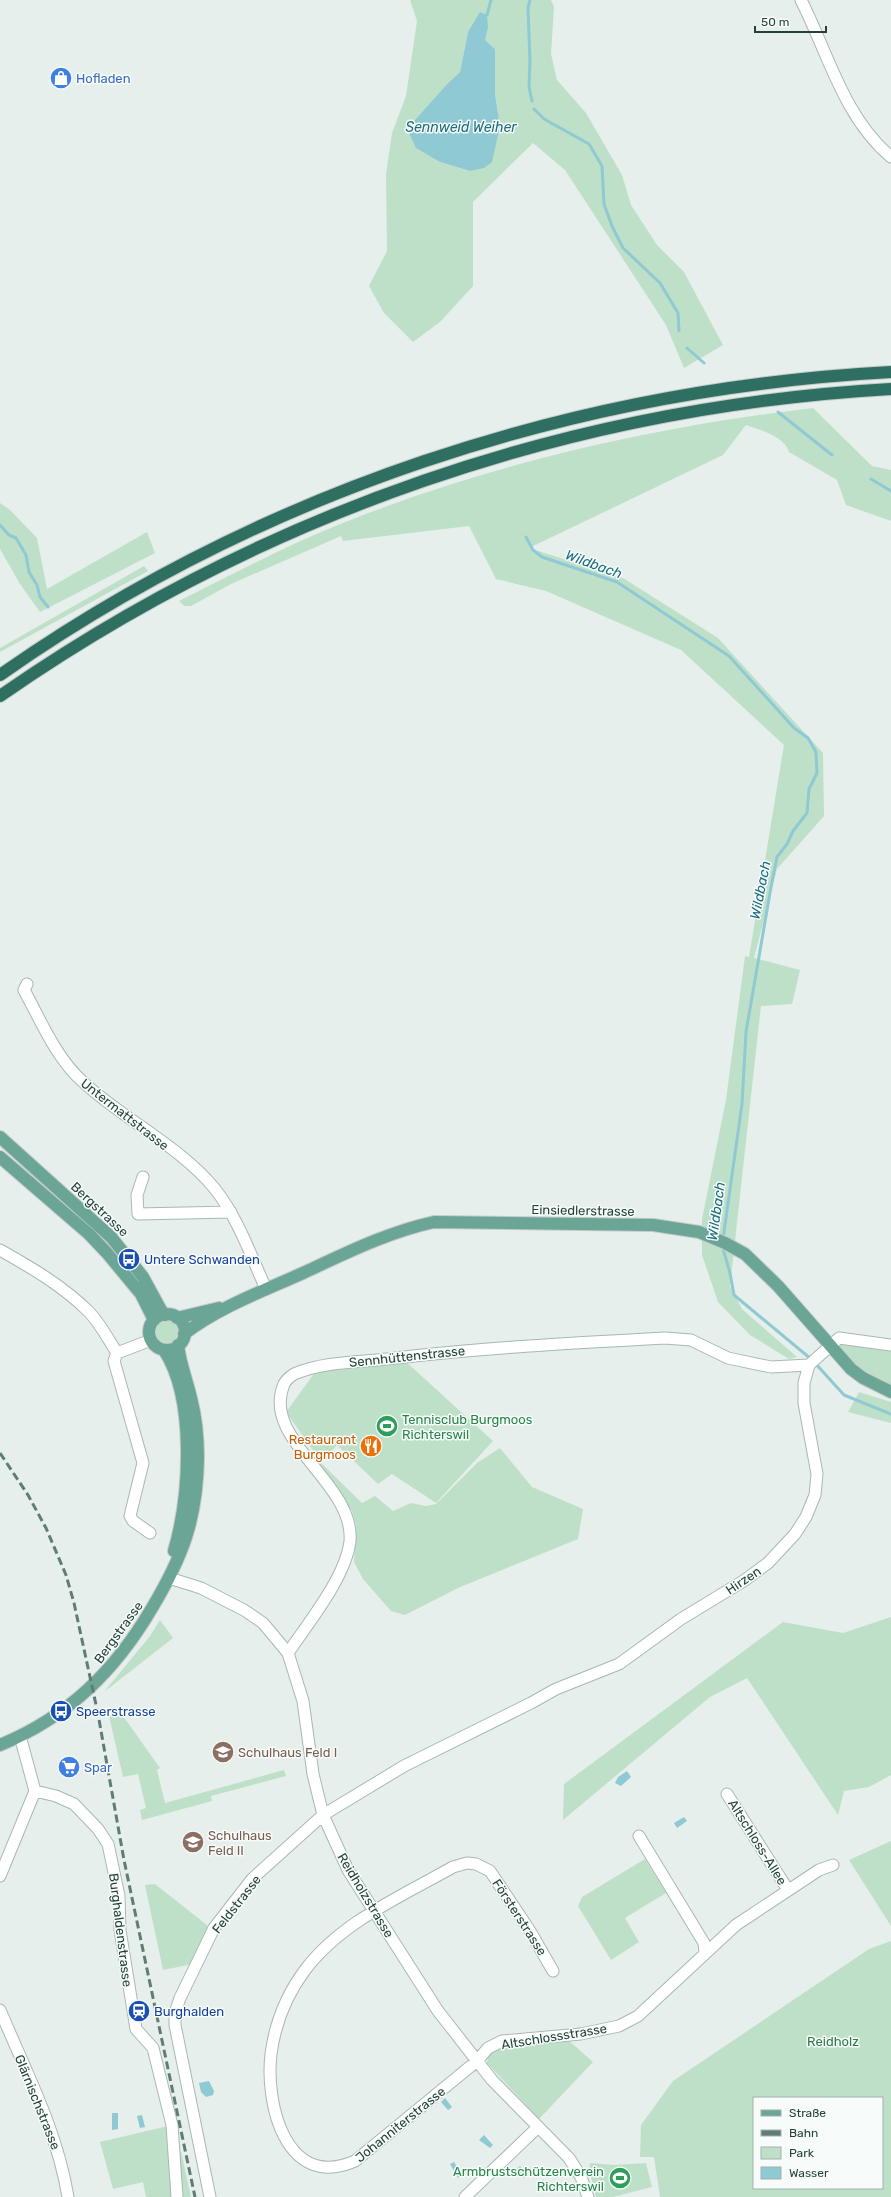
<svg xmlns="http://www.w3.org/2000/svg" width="891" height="2197" font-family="Rubik,sans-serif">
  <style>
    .green { fill: #bfe0c8; fill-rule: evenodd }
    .water { fill: #8ec9d4 }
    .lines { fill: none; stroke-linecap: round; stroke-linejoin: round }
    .stream { stroke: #8ec9d4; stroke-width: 3 }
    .minor-casing { stroke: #a8b8b2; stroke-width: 13 }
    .major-casing { stroke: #c2cac8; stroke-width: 14 }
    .highway-casing { stroke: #c2cac8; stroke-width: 14 }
    .minor { stroke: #fff; stroke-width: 11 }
    .major { stroke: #6aa596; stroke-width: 12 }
    .highway { stroke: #2f6f62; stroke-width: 12 }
    .rail { stroke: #5f7d75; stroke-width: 3; stroke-dasharray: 8 4; stroke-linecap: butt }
    .labels { text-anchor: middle; stroke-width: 3; stroke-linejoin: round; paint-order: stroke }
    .shop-label { font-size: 13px; fill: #366cbe; stroke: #f7fbf9; text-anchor: start }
    .street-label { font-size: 13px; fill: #24423a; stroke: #f7fbf9 }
    .transit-label { font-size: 13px; fill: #164399; stroke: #f7fbf9; text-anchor: start }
    .leisure-label { font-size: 13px; fill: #27864d; stroke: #f7fbf9; text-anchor: start }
    .food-label { font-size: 13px; fill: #c56008; stroke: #f7fbf9; text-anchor: end }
    .education-label { font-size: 13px; fill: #785e54; stroke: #f7fbf9; text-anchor: start }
    .park-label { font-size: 13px; fill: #2d7a4b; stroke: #f7fbf9 }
    .water-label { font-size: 14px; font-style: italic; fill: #1c6f80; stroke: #f7fbf9 }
  </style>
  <rect width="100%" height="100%" fill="#e6efeb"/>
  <path class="green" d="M410,0H551L554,7L551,54L557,80L586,113L622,175L631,205L657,245L684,272L723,345L684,368L666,325L565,170L533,143L473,202V286L440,322L413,342L384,313L369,286L387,251L386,174L392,133L406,96L417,21ZM488,28L485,40L495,49V94L498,112L470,171L440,162L414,121L447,84L460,72L468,32Z
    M813,408L872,466L891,470V521L846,505L837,480L789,452C784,436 760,430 746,425L723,455L529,548L623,578L718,638L823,753L824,816L777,869L754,958L800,970L792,1004L761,1006L730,1286L742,1309L797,1357L789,1359L750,1335L718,1302L702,1255V1219L726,1100L745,956L749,957L784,745L681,650L546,591L496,579L469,526L343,541L341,536L231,584L191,606H184L179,601C233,574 287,545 343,523C493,463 653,427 813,408Z
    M0,503L10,510L37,538L47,589L147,532L155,553L40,612L20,584L0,549Z
    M144,566L148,571L0,652V648Z
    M156 1332a11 11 0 1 1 22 0a11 11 0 1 1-22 0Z
    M847,1343L891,1349V1389L855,1369L834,1345Z
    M404,1360L493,1441L436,1503L392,1474L378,1484L337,1445L321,1463L362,1503L375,1496L393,1511L411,1503L426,1506L436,1504L477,1463L500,1448L532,1487L583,1509L578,1539L458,1588L405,1615L391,1611L363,1579L354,1562L356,1525L352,1511L316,1461V1456L318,1457L286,1412L316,1371L347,1369Z
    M859,1392L891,1402V1423L848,1412Z
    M891,1617V1775L869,1787L844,1791L838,1815L747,1678L710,1697L563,1820L564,1784L783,1622L843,1633Z
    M160,1620L173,1638L104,1692L150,1636Z
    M121,1713L160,1768L157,1770L165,1803L284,1770L286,1776L211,1796L212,1801L142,1820L140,1810L146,1808L138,1774L123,1777L109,1716Z
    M891,1841V1926L849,1860Z
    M645,1859L666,1893L625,1918L639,1942L611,1960L578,1906L582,1897Z
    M155,1884L212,1929L193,1964L163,1970L145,1885Z
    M891,1941V2197H660L654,2157H640L641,2125L673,2081L869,1949ZM754,2098H882V2188H754Z
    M568,2040L593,2062L539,2119L487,2063L488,2055L506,2044Z
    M168,2126L174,2197H146L143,2182L113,2189L100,2142Z
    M181,2151L191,2197H180L178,2156Z
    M590,2163L614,2165L646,2163L652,2187L613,2197H596L589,2169Z"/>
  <path class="water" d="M480,12L487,15L488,28L485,40L495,49V94L500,126L492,162L484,168L470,171L440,162L416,148L409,133L414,121L447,84L460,72L468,32Z
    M627,1771L631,1777L621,1786L615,1783L618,1777Z
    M684,1817L687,1821L677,1828L674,1823Z
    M209,2081L214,2091L213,2095L206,2097L201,2092L199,2083Z
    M445,2098L452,2107L448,2110L441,2102Z
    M112,2113H118V2129L112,2130Z
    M142,2115L145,2127L140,2128L137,2116Z
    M484,2135L493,2145L490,2148L479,2140Z
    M454,2162L462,2175L458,2178L450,2164Z
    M520,2166L528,2174L524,2178L516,2170Z"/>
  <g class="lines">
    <path class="stream" d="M530,0L528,8L530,61L529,87L532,101
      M487,15L491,0
      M534,109L544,119L589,144L602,166L604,204L612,226L623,248L660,283L678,313L679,331
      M687,348L704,363
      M778,412L832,455
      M871,479L891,491
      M0,525L9,535L16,538L26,555L29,572L37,585L40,597L48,607
      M526,537L533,550L542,557L617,582L729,656L794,728L808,738L816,752L817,773L809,789L807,813L793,831L787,844L777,857L771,887L746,1032L742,1104L723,1239
      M722,1245L730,1273L734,1295L811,1359
      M815,1363L844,1395L891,1414"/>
    <g class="minor-casing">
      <path id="minor" d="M801,0C828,53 844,118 891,157
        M27,984L24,990C41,1021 56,1058 83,1082C123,1119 181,1147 215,1189C238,1218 251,1256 266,1289
        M143,1177L137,1195L138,1214L231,1212
        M0,1250C32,1268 63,1286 89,1312C100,1323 108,1339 117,1353L151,1340
        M117,1353L114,1361L143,1463L130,1516L133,1521L150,1533
        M169,1578L201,1588L244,1610L263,1623L288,1653L303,1701L313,1774L323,1815L348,1870L438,2011L492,2080L569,2158L581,2177L588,2197
        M288,1653C308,1623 346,1577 350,1541C355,1483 260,1440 284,1384C286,1380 291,1376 294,1374C322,1362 357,1362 387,1359C479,1348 572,1343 665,1338L691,1340L728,1358L771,1367L809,1365L839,1338L891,1345
        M35,1791L56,1796L74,1804L98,1829L108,1844L119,1896L120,1930L136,2029L153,2048L172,2125L177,2197
        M727,1794L788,1890
        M639,1836L704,1943L705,1953
        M0,1876L35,1791L20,1736
        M553,1971L530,1931L490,1871L476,1864L467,1863L453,1867C402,1896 341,1922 305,1970C287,1994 275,2024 271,2054C265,2104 286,2191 355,2161L477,2061L488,2048L502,2041L581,2034L619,2026L638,2016L736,1925L819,1870L833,1865
        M0,2010C26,2072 57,2130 68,2197
        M210,2197L175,2025V2013L180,1998L214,1928L252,1879L323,1815L404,1766L531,1703L556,1689L619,1664L681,1619L745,1580L768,1563L795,1534L806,1517L815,1495L817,1474L804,1403V1383L809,1365
        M465,2197L538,2127"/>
    </g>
    <g class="major-casing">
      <path id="major" d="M0,1137L111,1237L143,1277L161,1310L165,1315
        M0,1157L89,1234L107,1253L141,1294L154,1320
        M149 1332a18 18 0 1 1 36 0a18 18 0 1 1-36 0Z
        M177,1318L219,1308
        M184,1334C219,1307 263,1291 303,1273C346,1253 388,1232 434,1222L653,1225L699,1232L725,1243L745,1254L778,1286L851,1369L863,1378L891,1392
        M164,1350C196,1399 190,1496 174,1551
        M0,1745C68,1717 115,1671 152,1608C183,1556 197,1519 198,1458C198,1438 196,1417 191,1398C187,1380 180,1364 178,1345"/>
    </g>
    <g class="highway-casing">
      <path id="highway" d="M0,675C261,492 573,389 891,372
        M0,696C263,513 571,407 891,389"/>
    </g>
    <use href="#minor" class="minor"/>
    <use href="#major" class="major"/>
    <use href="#highway" class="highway"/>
    <path class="rail" d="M0,1453L28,1495L46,1528L66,1575L74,1603L98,1714L124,1860L195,2197"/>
  </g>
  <defs>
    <g id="shop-disc" transform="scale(1.15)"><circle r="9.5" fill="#3f7fe0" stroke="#f7fbf9"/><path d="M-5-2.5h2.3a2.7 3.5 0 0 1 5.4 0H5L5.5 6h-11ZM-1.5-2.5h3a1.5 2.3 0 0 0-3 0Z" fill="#fff"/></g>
    <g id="bus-disc" transform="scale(1.15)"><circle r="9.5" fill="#1a4fb4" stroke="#f7fbf9"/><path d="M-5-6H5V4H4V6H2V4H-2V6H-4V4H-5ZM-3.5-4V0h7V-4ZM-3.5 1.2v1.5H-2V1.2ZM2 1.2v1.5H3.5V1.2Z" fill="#fff"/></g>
    <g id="stadium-disc" transform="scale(1.15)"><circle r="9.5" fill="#2e9e5b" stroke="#f7fbf9"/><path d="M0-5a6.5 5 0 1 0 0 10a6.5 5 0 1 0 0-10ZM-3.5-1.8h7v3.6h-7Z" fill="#fff"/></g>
    <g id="restaurant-disc" transform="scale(1.15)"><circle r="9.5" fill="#e8710a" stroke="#f7fbf9"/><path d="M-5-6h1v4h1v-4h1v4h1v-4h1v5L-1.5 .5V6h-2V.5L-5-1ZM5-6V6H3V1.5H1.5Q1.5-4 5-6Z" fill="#fff"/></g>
    <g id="school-disc" transform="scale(1.15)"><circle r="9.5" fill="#8d6e63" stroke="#f7fbf9"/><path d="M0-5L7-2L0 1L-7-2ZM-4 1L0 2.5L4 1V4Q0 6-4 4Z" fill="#fff"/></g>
    <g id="supermarket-disc" transform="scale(1.15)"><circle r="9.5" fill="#3f7fe0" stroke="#f7fbf9"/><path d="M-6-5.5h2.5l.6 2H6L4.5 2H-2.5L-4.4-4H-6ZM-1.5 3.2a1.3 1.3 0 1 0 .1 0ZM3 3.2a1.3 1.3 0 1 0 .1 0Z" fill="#fff"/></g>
    <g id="station-disc" transform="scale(1.15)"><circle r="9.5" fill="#1a4fb4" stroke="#f7fbf9"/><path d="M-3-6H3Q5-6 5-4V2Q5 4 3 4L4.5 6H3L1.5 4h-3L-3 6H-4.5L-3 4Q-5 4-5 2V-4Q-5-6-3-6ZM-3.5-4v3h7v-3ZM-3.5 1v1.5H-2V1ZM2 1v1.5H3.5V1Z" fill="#fff"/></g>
  </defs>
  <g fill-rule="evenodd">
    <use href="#shop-disc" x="61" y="78"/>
    <use href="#bus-disc" x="129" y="1259"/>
    <use href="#stadium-disc" x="387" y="1426"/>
    <use href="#restaurant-disc" x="371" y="1446"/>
    <use href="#bus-disc" x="61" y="1711"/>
    <use href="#school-disc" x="223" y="1752"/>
    <use href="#supermarket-disc" x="69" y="1767"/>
    <use href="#school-disc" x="193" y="1842"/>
    <use href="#station-disc" x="139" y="2011"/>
    <use href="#stadium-disc" x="620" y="2178"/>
  </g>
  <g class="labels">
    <g class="shop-label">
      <text x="76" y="83">Hofladen</text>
      <text x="84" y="1772">Spar</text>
    </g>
    <g class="street-label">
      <text transform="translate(125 1114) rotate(38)" y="5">Untermattstrasse</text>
      <text transform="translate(100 1209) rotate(43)" y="5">Bergstrasse</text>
      <text transform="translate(583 1210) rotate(1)" y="5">Einsiedlerstrasse</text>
      <text transform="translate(407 1356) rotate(-6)" y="5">Sennhüttenstrasse</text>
      <text transform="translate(743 1580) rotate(-34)" y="5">Hirzen</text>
      <text transform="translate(118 1632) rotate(-54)" y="5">Bergstrasse</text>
      <text transform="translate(758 1842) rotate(58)" y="5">Altschloss-Allee</text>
      <text transform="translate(366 1895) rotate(59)" y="5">Reidholzstrasse</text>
      <text transform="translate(236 1904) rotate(-52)" y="5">Feldstrasse</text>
      <text transform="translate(520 1917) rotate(57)" y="5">Försterstrasse</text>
      <text transform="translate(121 1930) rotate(83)" y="5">Burghaldenstrasse</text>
      <text transform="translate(554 2036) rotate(-9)" y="5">Altschlossstrasse</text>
      <text transform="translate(38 2102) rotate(68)" y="5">Glärnischstrasse</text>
      <text transform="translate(400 2124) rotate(-39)" y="5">Johanniterstrasse</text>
    </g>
    <g class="transit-label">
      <text x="144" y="1264">Untere Schwanden</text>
      <text x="76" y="1716">Speerstrasse</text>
      <text x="154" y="2016">Burghalden</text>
    </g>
    <g class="leisure-label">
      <text x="402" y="1424">Tennisclub Burgmoos<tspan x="402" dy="15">Richterswil</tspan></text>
      <text x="604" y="2176" text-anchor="end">Armbrustschützenverein<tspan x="604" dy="15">Richterswil</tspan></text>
    </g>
    <g class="food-label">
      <text x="356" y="1444">Restaurant<tspan x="356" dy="15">Burgmoos</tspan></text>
    </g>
    <g class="education-label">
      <text x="238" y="1757">Schulhaus Feld I</text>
      <text x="208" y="1840">Schulhaus<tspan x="208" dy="15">Feld II</tspan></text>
    </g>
    <g class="park-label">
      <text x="833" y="2046">Reidholz</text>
    </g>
    <g class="water-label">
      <text x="461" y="132">Sennweid Weiher</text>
      <text transform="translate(594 564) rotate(20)" y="5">Wildbach</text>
      <text transform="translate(760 890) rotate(-79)" y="5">Wildbach</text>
      <text transform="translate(716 1211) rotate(-82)" y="5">Wildbach</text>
    </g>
  </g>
  <rect x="753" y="2097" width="130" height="92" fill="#f7fbf9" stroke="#a3b1ad"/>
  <rect x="761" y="2110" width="20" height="6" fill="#6aa596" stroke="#a3b1ad"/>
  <text x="789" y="2117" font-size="12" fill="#24423a">Straße</text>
  <rect x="761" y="2130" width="20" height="6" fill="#5f7d75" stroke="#a3b1ad"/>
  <text x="789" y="2137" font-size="12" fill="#24423a">Bahn</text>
  <rect x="761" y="2147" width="20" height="12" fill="#bfe0c8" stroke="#a3b1ad"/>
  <text x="789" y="2157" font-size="12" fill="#24423a">Park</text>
  <rect x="761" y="2167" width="20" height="12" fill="#8ec9d4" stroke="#a3b1ad"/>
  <text x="789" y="2177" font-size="12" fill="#24423a">Wasser</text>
  <path d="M755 26v6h71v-6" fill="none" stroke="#24423a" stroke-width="2"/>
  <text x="761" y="26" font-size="12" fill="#24423a" stroke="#f7fbf9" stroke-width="3" paint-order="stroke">50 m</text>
</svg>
